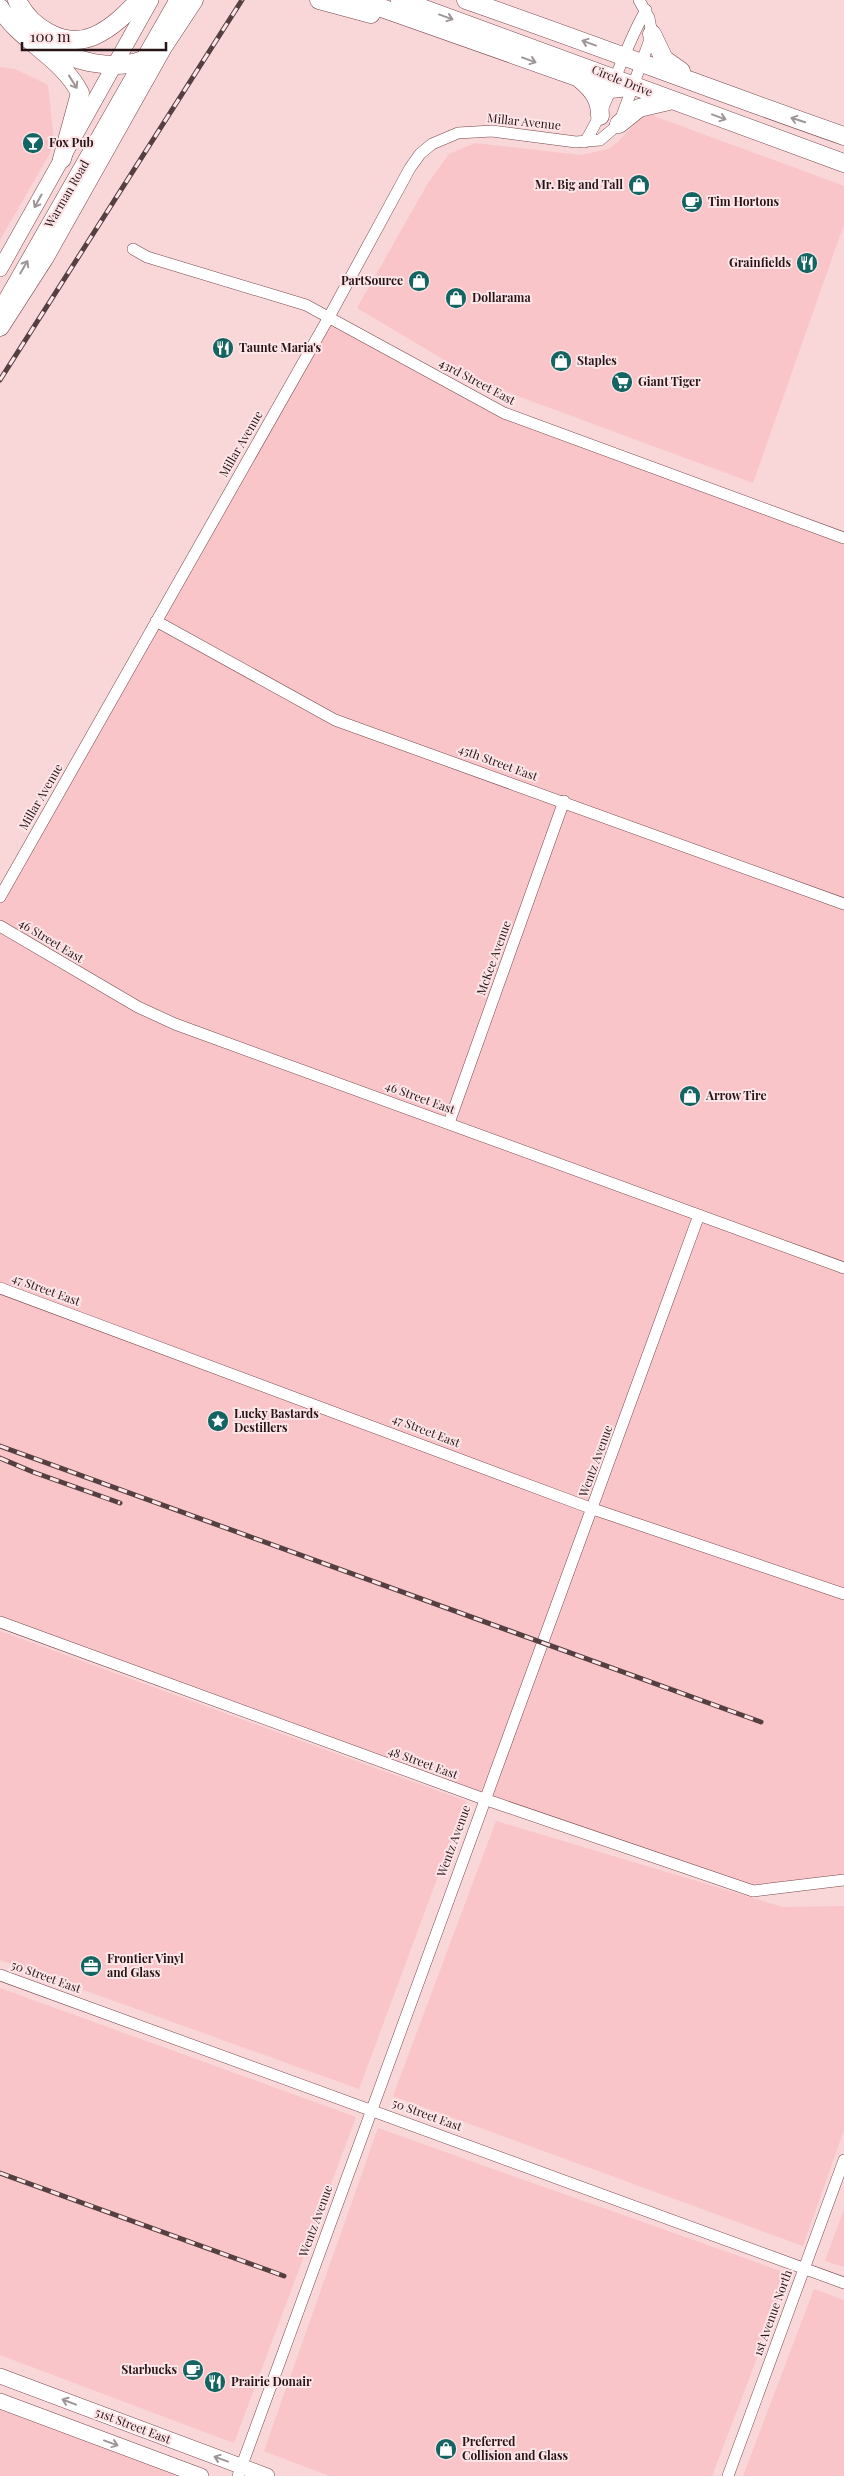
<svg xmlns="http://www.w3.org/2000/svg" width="844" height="2476" font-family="'Playfair Display',serif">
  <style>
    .built { fill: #f9c5c9 }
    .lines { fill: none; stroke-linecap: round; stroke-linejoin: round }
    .minor-casing { stroke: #77484d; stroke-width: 12 }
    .major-casing { stroke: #77484d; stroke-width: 16 }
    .highway-casing { stroke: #77484d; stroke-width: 19 }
    .minor { stroke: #fff; stroke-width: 11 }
    .major { stroke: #fff; stroke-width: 15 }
    .highway { stroke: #fff; stroke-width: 18 }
    .rail-casing { stroke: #553f41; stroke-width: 5 }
    .rail { stroke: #fee6e8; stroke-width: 3; stroke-dasharray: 9; stroke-linecap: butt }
    .oneway { stroke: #9e9596 }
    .labels { text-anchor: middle; stroke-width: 4; stroke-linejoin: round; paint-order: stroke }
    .street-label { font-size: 12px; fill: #271416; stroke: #fee6e8 }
    .poi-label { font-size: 12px; font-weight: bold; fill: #271416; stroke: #fee6e8; text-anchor: start }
  </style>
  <rect width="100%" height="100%" fill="#f9d6d8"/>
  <path class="built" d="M0,67L15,69L48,85L54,141L50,153L0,240Z
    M651,115L844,186V224L753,483L485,384L357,308L428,183L449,154L475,143L581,155L608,149L618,142L640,118Z
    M329,317L497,409L844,538V1880L753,1891L0,1622V897Z
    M0,1631L466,1801L359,2089L0,1960Z
    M496,1821L783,1907L844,1906V2130L803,2246L393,2096Z
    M0,1988L356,2117L234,2443L0,2355Z
    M378,2128L789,2274L712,2476H329L264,2451Z
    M844,2209V2267L825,2261Z
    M814,2289L844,2300V2476H743Z
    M0,2401L201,2476H0Z"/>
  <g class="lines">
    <g class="minor-casing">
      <path id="minor" d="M585,142C611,100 621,53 646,10
        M133,249L147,257L306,305L504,413L844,538
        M156,621L335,720L844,904
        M0,897L329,317L410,168L420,154L432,144L458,133L492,131L576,142L600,140L619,124L652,34L649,18L639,0
        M0,926L138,1007L175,1024L844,1268
        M449,1123L564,801
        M0,1288L593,1509L844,1594
        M0,1622L484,1799L753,1891L844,1880
        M0,1975L844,2283
        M238,2476L699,1215
        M728,2476L844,2160"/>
    </g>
    <g class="major-casing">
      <path id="major" d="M0,269L151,0
        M0,310L177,0
        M0,2376L267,2476
        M0,2401L201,2476"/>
    </g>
    <g class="highway-casing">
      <path id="highway" d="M17,0C30,27 64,49 94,36C112,28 126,14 139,0
        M319,0L371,14
        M359,0L611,89L628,87
        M400,0L844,163
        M466,0C593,44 718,92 844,136
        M0,8C21,42 62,57 80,93L62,159
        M652,34L664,59L681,71
        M45,48C77,60 111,72 143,60
        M581,80C594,91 600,100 600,116
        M619,124L639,108L669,101
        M0,327L45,257L163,47L194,0"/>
    </g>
    <use href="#minor" class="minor"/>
    <use href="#major" class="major"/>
    <use href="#highway" class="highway"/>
    <g class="rail-casing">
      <path id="rail" d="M0,380L242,0
        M0,1446L761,1722
        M0,1458L33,1472L120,1503
        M0,2173L284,2276"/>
    </g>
    <use href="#rail" class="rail"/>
  </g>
  <defs><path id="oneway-shaft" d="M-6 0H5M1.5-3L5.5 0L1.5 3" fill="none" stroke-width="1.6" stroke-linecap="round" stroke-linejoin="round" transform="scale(1.25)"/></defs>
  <g class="oneway">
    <use href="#oneway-shaft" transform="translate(446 17) rotate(20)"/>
    <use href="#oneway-shaft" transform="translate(589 43) rotate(-160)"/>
    <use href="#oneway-shaft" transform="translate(529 60) rotate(20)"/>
    <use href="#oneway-shaft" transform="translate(73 82) rotate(58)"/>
    <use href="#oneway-shaft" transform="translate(719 117) rotate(20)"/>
    <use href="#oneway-shaft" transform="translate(798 120) rotate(-162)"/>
    <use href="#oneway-shaft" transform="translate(38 201) rotate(119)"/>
    <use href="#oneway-shaft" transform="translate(24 267) rotate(-60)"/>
    <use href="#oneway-shaft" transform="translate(69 2402) rotate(-159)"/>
    <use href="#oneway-shaft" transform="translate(111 2443) rotate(20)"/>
    <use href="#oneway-shaft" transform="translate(221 2459) rotate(-160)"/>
  </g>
  <defs>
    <g id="bar-disc" transform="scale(1.125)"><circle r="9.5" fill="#146462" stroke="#fee6e8"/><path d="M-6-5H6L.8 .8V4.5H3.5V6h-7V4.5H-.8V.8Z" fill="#fff"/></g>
    <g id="shop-disc" transform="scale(1.125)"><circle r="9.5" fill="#146462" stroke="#fee6e8"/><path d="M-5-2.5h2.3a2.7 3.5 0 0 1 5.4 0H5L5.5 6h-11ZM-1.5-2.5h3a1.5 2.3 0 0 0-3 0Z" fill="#fff"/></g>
    <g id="cafe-disc" transform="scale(1.125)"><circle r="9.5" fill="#146462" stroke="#fee6e8"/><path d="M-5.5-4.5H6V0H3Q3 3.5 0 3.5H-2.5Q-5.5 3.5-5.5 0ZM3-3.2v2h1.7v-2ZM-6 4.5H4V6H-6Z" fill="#fff"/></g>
    <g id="restaurant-disc" transform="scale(1.125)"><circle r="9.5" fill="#146462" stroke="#fee6e8"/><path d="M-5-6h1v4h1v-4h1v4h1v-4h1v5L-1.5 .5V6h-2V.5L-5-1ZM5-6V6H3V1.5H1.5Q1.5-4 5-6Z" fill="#fff"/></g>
    <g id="supermarket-disc" transform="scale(1.125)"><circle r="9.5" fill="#146462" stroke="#fee6e8"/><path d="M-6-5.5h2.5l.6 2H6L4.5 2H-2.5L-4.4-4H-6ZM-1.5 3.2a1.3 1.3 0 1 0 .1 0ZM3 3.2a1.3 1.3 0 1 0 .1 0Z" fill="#fff"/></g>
    <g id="sight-disc" transform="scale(1.125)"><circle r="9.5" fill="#146462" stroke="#fee6e8"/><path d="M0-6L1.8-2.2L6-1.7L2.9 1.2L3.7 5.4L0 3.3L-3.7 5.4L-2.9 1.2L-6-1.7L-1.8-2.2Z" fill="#fff"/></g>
    <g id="office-disc" transform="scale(1.125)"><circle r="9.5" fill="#146462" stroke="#fee6e8"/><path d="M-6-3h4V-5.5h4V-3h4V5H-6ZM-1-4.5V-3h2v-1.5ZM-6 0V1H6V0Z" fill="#fff"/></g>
  </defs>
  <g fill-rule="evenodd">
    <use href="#bar-disc" x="33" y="143"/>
    <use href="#shop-disc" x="639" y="185"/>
    <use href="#cafe-disc" x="692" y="202"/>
    <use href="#restaurant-disc" x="807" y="263"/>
    <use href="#shop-disc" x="419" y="281"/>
    <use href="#shop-disc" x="456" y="298"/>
    <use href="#restaurant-disc" x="223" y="348"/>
    <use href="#shop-disc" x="561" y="361"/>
    <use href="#supermarket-disc" x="622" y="382"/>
    <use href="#shop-disc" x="690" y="1096"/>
    <use href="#sight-disc" x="218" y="1421"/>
    <use href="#office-disc" x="91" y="1966"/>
    <use href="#cafe-disc" x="193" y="2370"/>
    <use href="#restaurant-disc" x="215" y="2382"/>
    <use href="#shop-disc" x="446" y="2449"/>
  </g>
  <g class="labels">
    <g class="street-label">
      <text transform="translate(622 81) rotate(22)" y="4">Circle Drive</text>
      <text transform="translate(524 122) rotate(6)" y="4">Millar Avenue</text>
      <text transform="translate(67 194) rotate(-60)" y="4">Warman Road</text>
      <text transform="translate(477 382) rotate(28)" y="4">43rd Street East</text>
      <text transform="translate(241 444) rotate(-60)" y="4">Millar Avenue</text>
      <text transform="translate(498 763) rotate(20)" y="4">45th Street East</text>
      <text transform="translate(41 797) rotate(-60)" y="4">Millar Avenue</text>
      <text transform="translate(51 941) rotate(31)" y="4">46 Street East</text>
      <text transform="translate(494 958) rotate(-70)" y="4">McKee Avenue</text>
      <text transform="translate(420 1098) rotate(20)" y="4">46 Street East</text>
      <text transform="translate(46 1290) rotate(20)" y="4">47 Street East</text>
      <text transform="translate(426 1431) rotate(21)" y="4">47 Street East</text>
      <text transform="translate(596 1461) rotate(-70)" y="4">Wentz Avenue</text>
      <text transform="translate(423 1763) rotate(20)" y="4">48 Street East</text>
      <text transform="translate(454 1841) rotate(-70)" y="4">Wentz Avenue</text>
      <text transform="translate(46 1977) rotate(20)" y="4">50 Street East</text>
      <text transform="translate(427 2115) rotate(20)" y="4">50 Street East</text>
      <text transform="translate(316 2221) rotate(-70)" y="4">Wentz Avenue</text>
      <text transform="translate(773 2313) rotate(-70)" y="4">1st Avenue North</text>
      <text transform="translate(133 2426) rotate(21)" y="4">51st Street East</text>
    </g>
    <g class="poi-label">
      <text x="49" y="147">Fox Pub</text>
      <text x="623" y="189" text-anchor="end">Mr. Big and Tall</text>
      <text x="708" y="206">Tim Hortons</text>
      <text x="791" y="267" text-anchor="end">Grainfields</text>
      <text x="403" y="285" text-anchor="end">PartSource</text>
      <text x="472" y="302">Dollarama</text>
      <text x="239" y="352">Taunte Maria's</text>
      <text x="577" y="365">Staples</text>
      <text x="638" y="386">Giant Tiger</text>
      <text x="706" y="1100">Arrow Tire</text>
      <text x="234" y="1418">Lucky Bastards<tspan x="234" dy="14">Destillers</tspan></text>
      <text x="107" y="1963">Frontier Vinyl<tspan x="107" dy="14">and Glass</tspan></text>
      <text x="177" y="2374" text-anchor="end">Starbucks</text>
      <text x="231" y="2386">Prairie Donair</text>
      <text x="462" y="2446">Preferred<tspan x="462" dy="14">Collision and Glass</tspan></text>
    </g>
  </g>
  <path d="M22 42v8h144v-8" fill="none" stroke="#271416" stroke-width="2.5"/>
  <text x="30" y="42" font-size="15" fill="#271416" stroke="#fee6e8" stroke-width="4" paint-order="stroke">100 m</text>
</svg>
